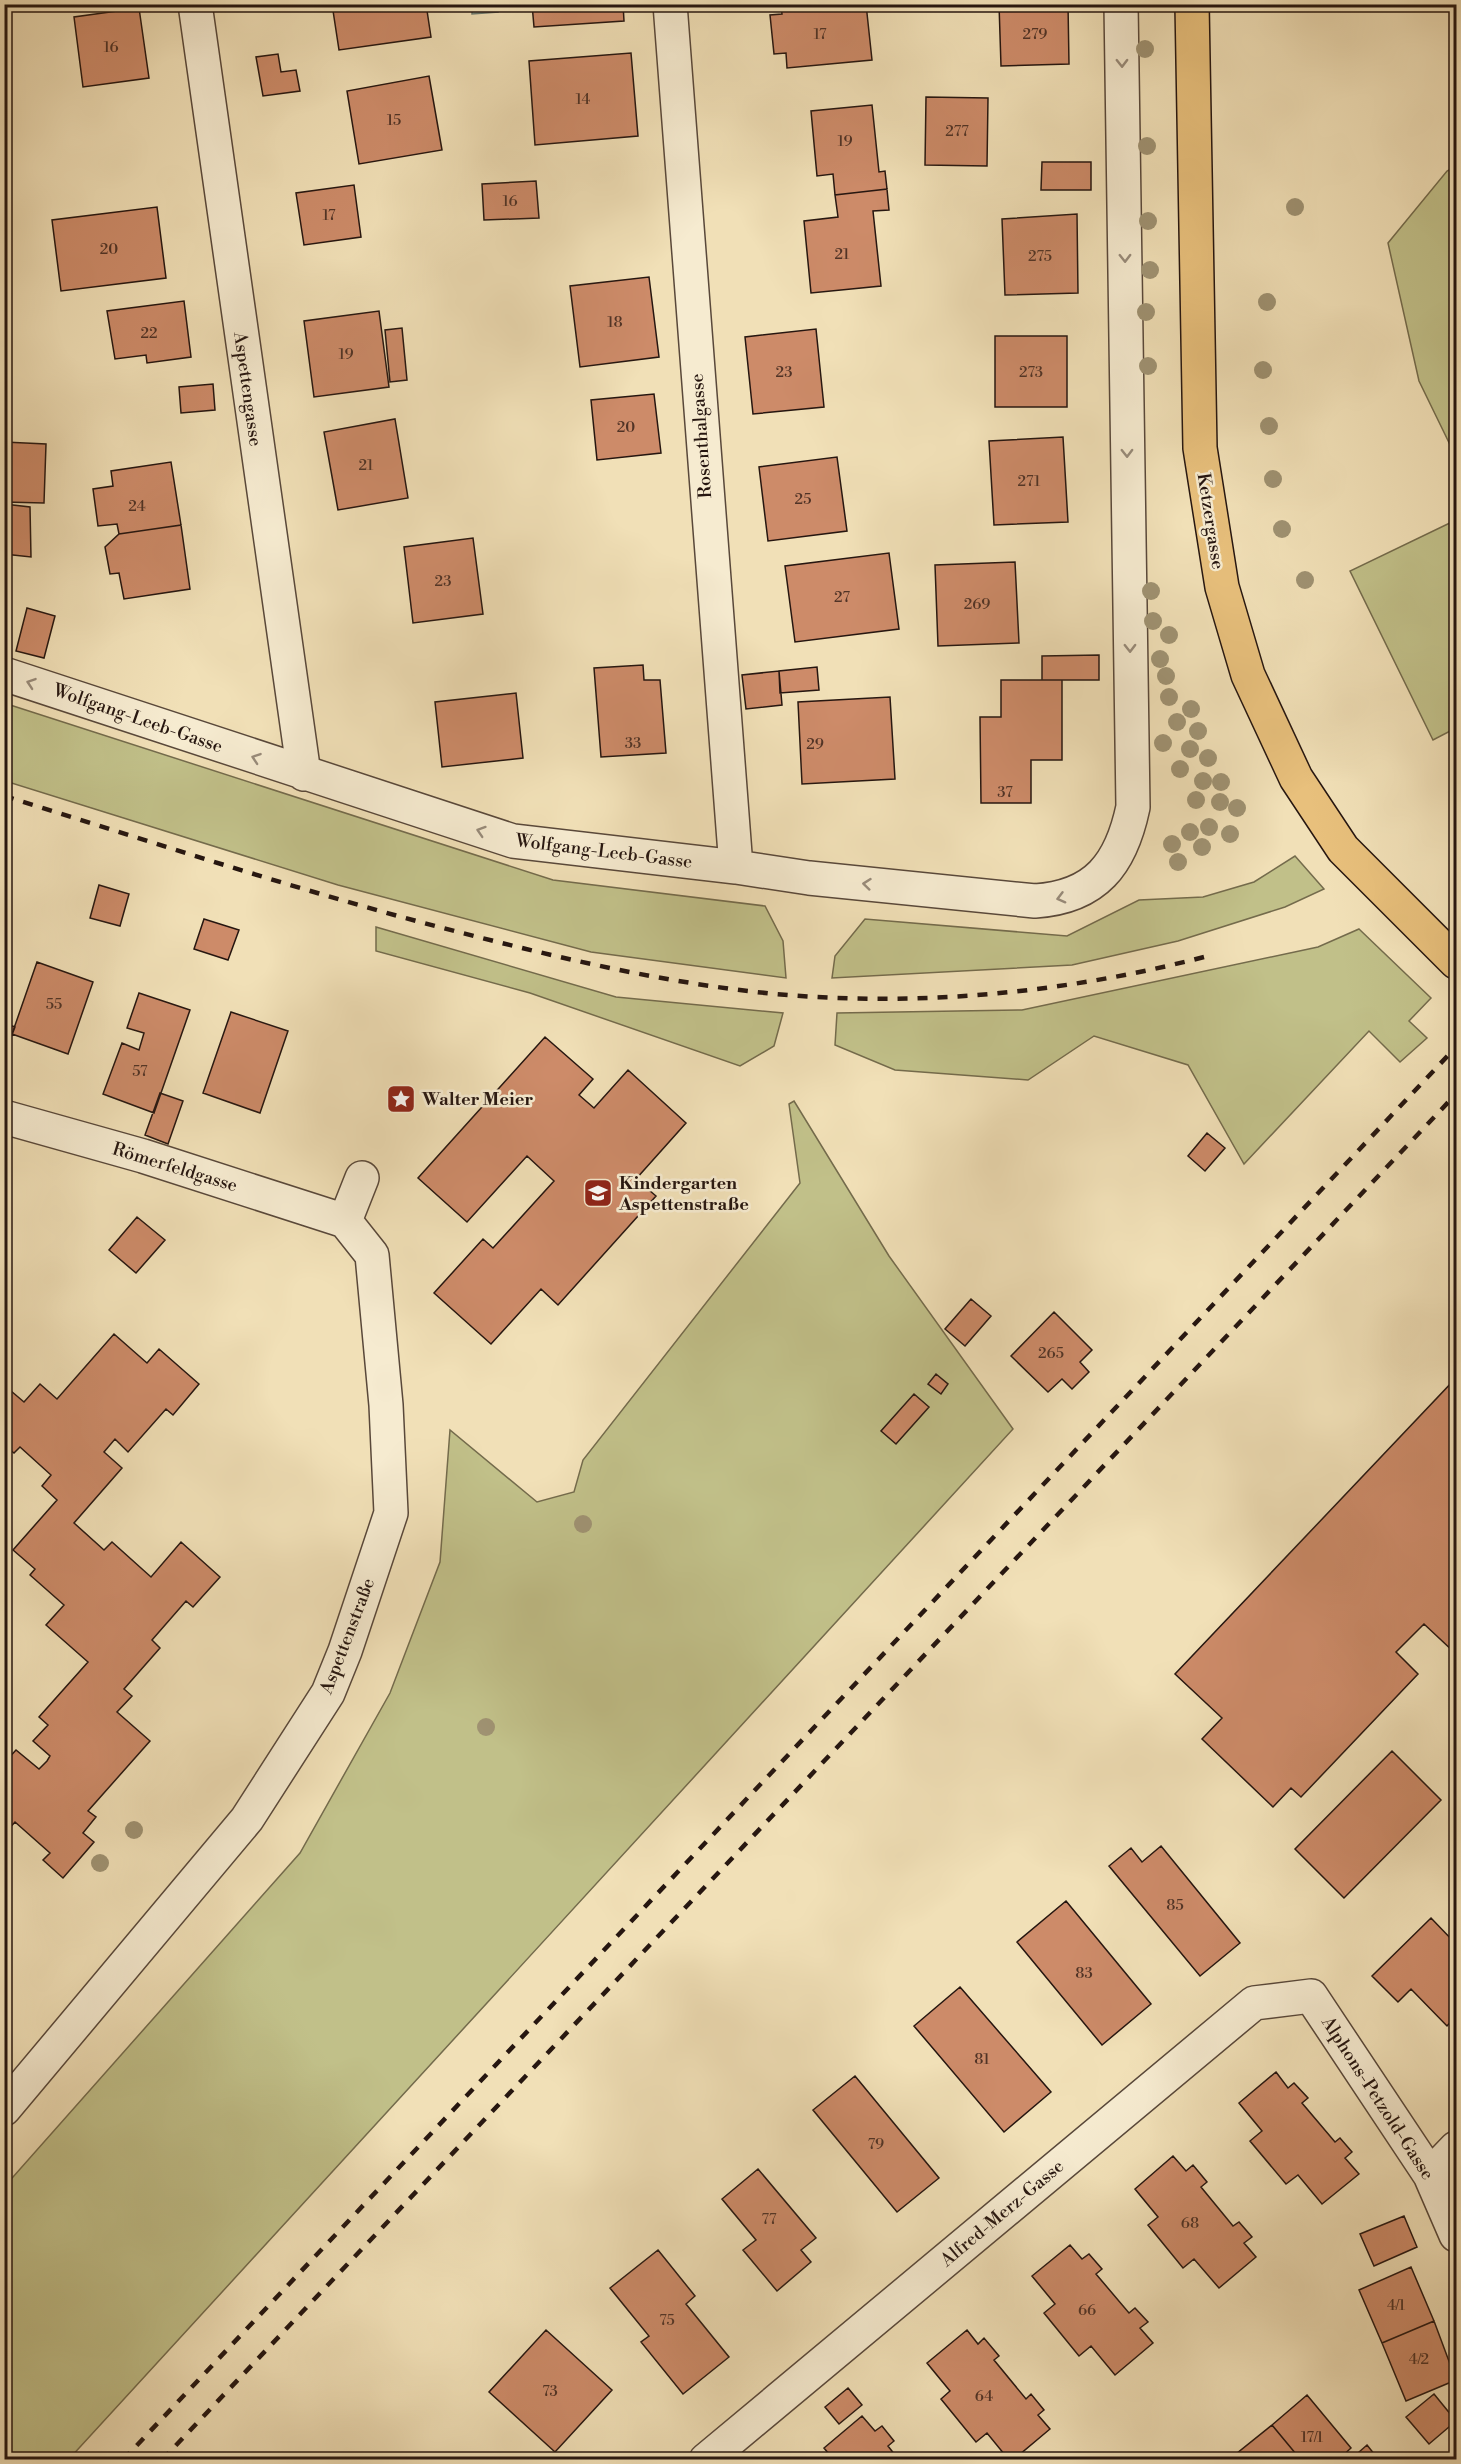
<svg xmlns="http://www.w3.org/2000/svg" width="1461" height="2464" font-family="'Libre Bodoni',serif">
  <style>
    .green { fill: #c1c089; stroke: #746b4c; stroke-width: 1.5 }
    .water { fill: #9bbdae; stroke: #6c7a6f; stroke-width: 1.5 }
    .building { fill: #cd8b69; stroke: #261610; stroke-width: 1.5 }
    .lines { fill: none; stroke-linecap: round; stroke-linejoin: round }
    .minor-casing { stroke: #59483a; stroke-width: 36 }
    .major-casing { stroke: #261610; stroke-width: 36 }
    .minor { stroke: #f6ebd0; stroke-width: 33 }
    .major { stroke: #e8c07c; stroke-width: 33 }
    .rail { stroke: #261610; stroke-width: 4.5; stroke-dasharray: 10 10; stroke-linecap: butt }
    .tree { fill: #9f9272 }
    .oneway { stroke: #988b7a }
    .labels { text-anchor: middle; stroke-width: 5; stroke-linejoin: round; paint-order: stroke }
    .number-label { font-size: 15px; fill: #503326 }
    .street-label { font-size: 18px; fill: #261610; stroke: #f6ebd0 }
    .poi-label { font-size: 18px; font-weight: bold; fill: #261610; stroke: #f6ebd0; text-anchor: start }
  </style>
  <rect width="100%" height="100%" fill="#f1e0b7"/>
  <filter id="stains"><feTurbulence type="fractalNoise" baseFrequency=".00333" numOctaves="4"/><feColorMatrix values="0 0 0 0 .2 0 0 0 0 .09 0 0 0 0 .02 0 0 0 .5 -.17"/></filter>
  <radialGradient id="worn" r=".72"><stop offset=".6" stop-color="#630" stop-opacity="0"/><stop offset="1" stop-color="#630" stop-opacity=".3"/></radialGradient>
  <path class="green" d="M1456,166V457L1419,381L1388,243L1447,171Z
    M1456,520V728L1433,740L1350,571Z
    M4,703L553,880L765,906L783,941L786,978L591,952L338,885L5,781Z
    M1295,856L1324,889L1285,907L1178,941L1072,965L832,978L835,956L865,919L1067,936L1139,900L1203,897L1254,882Z
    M376,927L616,997L783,1013L774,1046L740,1066L530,993L376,951Z
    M1359,929L1431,998L1409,1021L1427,1038L1400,1062L1369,1031L1244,1164L1188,1065L1094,1036L1028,1080L895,1070L835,1045L837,1013L1022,1010L1318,947Z
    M794,1101L889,1256L1013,1429L69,2459L5,2460V2186L300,1853L390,1693L440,1562L450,1430L537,1502L574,1492L583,1460L800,1183L789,1104Z"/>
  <path class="water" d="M472,5H497L498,12L472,14Z"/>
  <path class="building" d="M332,4H426L431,37L339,50Z
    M532,4H623L624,21L534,27Z
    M866,4L872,60L787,68L786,53L774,54L770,15L782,14L781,5Z
    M999,4H1068L1069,64L1001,66Z
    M139,8L149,78L83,87L74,17Z
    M631,53L638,136L535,145L529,61Z
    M278,54L281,72L296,70L300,91L263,96L256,57Z
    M429,76L442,150L359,164L347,91Z
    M926,97L988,98L987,166L925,165Z
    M872,105L879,172L885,171L887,189L835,195L833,174L817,176L811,111Z
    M1042,162H1091V190H1041Z
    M536,181L539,218L484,220L482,184Z
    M354,185L361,237L304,245L296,193Z
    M887,189L889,210L873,211L881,286L811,293L804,221L838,217L835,195Z
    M157,207L166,278L61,291L52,220Z
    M1077,214L1078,293L1005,295L1002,219Z
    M649,277L659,357L580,367L570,286Z
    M184,301L191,357L147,363L146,355L115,359L107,311Z
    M379,311L389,387L314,397L304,321Z
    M402,328L407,380L390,382L385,330Z
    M816,329L824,407L753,414L745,337Z
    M995,336H1067V407H995Z
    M213,384L215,410L181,413L179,387Z
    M654,394L661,453L597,460L591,400Z
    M395,419L408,498L338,510L324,432Z
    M1063,437L1068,522L994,525L989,441Z
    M4,442L46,444L44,503L4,502Z
    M837,457L847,531L768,541L759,467Z
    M171,462L181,525L119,534L117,524L98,526L93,489L113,486L111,471Z
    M4,504L30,507L31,557L4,554Z
    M181,525L190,589L124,599L119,573L110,574L105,547L119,534Z
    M473,538L483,614L413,623L404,547Z
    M889,553L899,629L795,642L785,566Z
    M4,555H10L5,598H4Z
    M1015,562L1019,643L938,646L935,565Z
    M27,608L55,616L44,658L16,651Z
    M1099,655V680H1042V656Z
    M643,665L644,680H660L666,753L601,757L594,668Z
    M817,667L819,690L780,693L779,671Z
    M779,671L782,705L746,709L742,675Z
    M1001,680H1062V760H1031V803H981L980,717H1001Z
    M516,693L523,758L442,767L435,702Z
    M890,697L895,779L802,784L798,702Z
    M99,885L129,894L120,926L90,918Z
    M204,919L239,930L228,960L194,949Z
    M37,962L93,982L68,1054L12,1034Z
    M139,993L190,1010L154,1113L103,1094L122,1043L139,1050L144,1033L127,1028Z
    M231,1012L288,1031L260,1113L203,1093Z
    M4,1023L15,1027L4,1056Z
    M545,1037L593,1079L579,1095L594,1108L628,1070L686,1123L636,1179L656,1196L558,1305L541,1289L491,1344L434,1293L483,1239L493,1248L554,1181L527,1156L467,1222L418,1178Z
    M160,1093L183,1101L168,1144L145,1135Z
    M1207,1133L1225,1148L1205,1171L1188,1156Z
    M137,1217L165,1240L136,1273L109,1250Z
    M971,1299L991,1316L965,1346L945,1329Z
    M1054,1312L1092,1350L1080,1362L1089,1372L1072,1389L1062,1379L1048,1392L1011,1356Z
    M114,1334L147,1363L159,1349L199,1384L173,1415L166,1409L128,1452L115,1439L104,1452L122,1468L74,1523L104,1550L112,1542L151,1577L181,1542L220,1577L193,1607L186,1601L152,1640L160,1648L124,1689L132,1696L117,1712L150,1741L88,1811L96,1817L83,1833L94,1842L63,1878L43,1860L50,1853L15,1822L7,1831L4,1829V1763L16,1750L39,1769L47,1761L50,1756L33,1741L48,1725L39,1717L88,1662L46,1625L64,1605L30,1575L35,1569L13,1550L57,1500L42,1486L51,1475L20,1447L14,1453L4,1445V1385L24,1402L40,1384L57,1399Z
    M936,1374L948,1384L941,1394L928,1384Z
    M1456,1378V1651L1455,1653L1424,1624L1396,1652L1418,1674L1301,1797L1291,1788L1273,1807L1202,1739L1222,1718L1175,1674Z
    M914,1394L929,1407L896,1444L881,1431Z
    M1392,1751L1441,1800L1344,1898L1295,1849Z
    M1161,1846L1240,1943L1200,1976L1109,1866L1131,1848L1142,1862Z
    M1066,1901L1151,2004L1102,2045L1017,1942Z
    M1431,1918L1456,1944V2016L1447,2026L1411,1989L1398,2002L1372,1976Z
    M960,1987L1051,2092L1004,2132L914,2026Z
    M1276,2072L1288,2088L1294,2083L1308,2098L1302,2103L1335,2142L1340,2138L1352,2152L1345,2158L1359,2174L1322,2204L1298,2175L1286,2184L1250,2141L1262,2131L1239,2103Z
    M855,2076L939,2178L897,2212L813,2110Z
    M1173,2156L1186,2171L1193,2165L1207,2182L1201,2187L1233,2226L1239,2222L1252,2237L1244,2243L1256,2257L1219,2288L1194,2259L1183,2268L1148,2225L1158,2217L1135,2189Z
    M758,2169L816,2238L801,2250L811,2262L777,2291L743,2250L756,2240L722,2199Z
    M1404,2216L1417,2247L1374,2266L1360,2234Z
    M1070,2245L1082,2259L1089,2254L1102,2269L1096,2274L1129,2313L1135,2308L1148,2322L1140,2328L1153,2343L1115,2375L1091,2346L1079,2356L1044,2313L1055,2304L1032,2276Z
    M658,2250L695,2296L686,2304L729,2357L683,2394L641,2342L649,2336L610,2288Z
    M1411,2267L1434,2321L1382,2343L1359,2290Z
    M1434,2321L1456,2380L1406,2401L1382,2343Z
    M546,2330L612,2390L555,2452L489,2392Z
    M967,2330L978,2344L984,2338L999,2356L994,2360L1026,2399L1031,2394L1044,2410L1038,2415L1050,2429L1013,2460H1009L987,2433L976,2442L941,2399L950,2391L927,2363Z
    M848,2388L862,2405L839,2424L825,2407Z
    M1434,2394L1456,2421L1429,2444L1406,2417Z
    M1307,2395L1351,2448L1338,2460H1301L1272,2425Z
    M862,2416L875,2431L882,2426L894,2441L888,2446L899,2460H834L824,2448Z
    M1272,2425L1301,2460H1232L1231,2458Z
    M1367,2445L1379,2460H1350Z"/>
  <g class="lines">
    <g class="minor-casing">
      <path id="minor" d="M195,4L304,774
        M670,4L736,867
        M4,674L513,841L736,867L809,878L1035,901C1096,897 1121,864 1133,807L1121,4
        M4,1117L143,1156L345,1221
        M345,1221L362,1178
        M4,2109L247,1819L328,1693L345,1651L391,1513L386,1405L372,1255L345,1221
        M1430,2175L1456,2148
        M706,2460L1254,2003L1311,1996L1430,2175L1456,2235"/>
    </g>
    <g class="major-casing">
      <path id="major" d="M1192,4L1200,448L1222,587L1248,675L1296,778L1343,849L1456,962"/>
    </g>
    <use href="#minor" class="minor"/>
    <use href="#major" class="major"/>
    <path class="rail" d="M4,796C162,845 318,897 478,937C576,962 674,984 775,994C918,1007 1065,993 1204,957
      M123,2460L1456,1047
      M162,2460L1456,1094"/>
  </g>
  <g class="tree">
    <circle cx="1145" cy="49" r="9"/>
    <circle cx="1147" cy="146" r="9"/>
    <circle cx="1295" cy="207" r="9"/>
    <circle cx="1148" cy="221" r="9"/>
    <circle cx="1150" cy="270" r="9"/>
    <circle cx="1267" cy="302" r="9"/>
    <circle cx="1146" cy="312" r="9"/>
    <circle cx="1148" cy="366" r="9"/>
    <circle cx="1263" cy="370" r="9"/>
    <circle cx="1269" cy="426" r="9"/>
    <circle cx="1273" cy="479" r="9"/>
    <circle cx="1282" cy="529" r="9"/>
    <circle cx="1305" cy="580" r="9"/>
    <circle cx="1151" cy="591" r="9"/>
    <circle cx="1153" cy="621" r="9"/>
    <circle cx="1169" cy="635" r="9"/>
    <circle cx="1160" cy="659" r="9"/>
    <circle cx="1166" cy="676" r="9"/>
    <circle cx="1169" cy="697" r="9"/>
    <circle cx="1191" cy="709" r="9"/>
    <circle cx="1177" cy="722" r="9"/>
    <circle cx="1198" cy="731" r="9"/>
    <circle cx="1163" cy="743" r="9"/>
    <circle cx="1190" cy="749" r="9"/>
    <circle cx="1208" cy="758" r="9"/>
    <circle cx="1180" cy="769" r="9"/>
    <circle cx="1203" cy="781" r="9"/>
    <circle cx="1221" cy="782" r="9"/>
    <circle cx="1196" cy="800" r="9"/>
    <circle cx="1220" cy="802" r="9"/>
    <circle cx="1237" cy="808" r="9"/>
    <circle cx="1209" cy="827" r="9"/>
    <circle cx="1190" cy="832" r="9"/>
    <circle cx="1230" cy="834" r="9"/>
    <circle cx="1172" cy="844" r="9"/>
    <circle cx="1202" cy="847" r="9"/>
    <circle cx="1178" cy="862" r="9"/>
    <circle cx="583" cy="1524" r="9"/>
    <circle cx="486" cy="1727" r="9"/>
    <circle cx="134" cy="1830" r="9"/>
    <circle cx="100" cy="1863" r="9"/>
  </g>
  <defs><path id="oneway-chevron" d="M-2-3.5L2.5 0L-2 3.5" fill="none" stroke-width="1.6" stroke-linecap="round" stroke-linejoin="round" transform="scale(1.5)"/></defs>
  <g class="oneway">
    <use href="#oneway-chevron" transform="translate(1122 63) rotate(89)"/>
    <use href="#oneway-chevron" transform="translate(1125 258) rotate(89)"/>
    <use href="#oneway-chevron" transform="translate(1127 453) rotate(89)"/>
    <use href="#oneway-chevron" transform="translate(1130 648) rotate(89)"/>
    <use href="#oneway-chevron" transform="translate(31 683) rotate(-161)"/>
    <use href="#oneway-chevron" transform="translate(256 758) rotate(-161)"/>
    <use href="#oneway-chevron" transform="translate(481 831) rotate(-162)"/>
    <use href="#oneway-chevron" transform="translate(867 884) rotate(-174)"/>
    <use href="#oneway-chevron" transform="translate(1061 898) rotate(165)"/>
  </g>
  <defs>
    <g id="sight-square" transform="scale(1.5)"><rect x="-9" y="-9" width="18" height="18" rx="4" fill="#8f2418" stroke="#f6ebd0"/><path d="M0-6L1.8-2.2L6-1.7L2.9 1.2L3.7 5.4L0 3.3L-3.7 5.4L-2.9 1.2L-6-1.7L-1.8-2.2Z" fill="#fff"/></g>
    <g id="school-square" transform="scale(1.5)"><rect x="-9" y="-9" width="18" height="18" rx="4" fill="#8f2418" stroke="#f6ebd0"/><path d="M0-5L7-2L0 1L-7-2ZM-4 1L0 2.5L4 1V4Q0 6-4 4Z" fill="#fff"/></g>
  </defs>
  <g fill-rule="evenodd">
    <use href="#sight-square" x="401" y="1099"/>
    <use href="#school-square" x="598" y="1193"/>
  </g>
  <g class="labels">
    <g class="number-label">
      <text x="820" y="39">17</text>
      <text x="1035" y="39">279</text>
      <text x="111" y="52">16</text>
      <text x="583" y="104">14</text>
      <text x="394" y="125">15</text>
      <text x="957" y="136">277</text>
      <text x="845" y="146">19</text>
      <text x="510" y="206">16</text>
      <text x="329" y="220">17</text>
      <text x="109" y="254">20</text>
      <text x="842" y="259">21</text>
      <text x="1040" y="261">275</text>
      <text x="615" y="327">18</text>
      <text x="149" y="338">22</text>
      <text x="346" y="359">19</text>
      <text x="784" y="377">23</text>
      <text x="1031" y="377">273</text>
      <text x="626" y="432">20</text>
      <text x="366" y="470">21</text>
      <text x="1029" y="486">271</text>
      <text x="803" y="504">25</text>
      <text x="137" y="511">24</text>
      <text x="443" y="586">23</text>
      <text x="842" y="602">27</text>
      <text x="977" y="609">269</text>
      <text x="633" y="748">33</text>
      <text x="815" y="749">29</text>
      <text x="1005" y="797">37</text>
      <text x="54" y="1009">55</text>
      <text x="140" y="1076">57</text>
      <text x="1051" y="1358">265</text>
      <text x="1175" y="1910">85</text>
      <text x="1084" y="1978">83</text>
      <text x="982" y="2064">81</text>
      <text x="876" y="2149">79</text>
      <text x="769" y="2224">77</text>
      <text x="1190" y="2228">68</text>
      <text x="1396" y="2310">4/1</text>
      <text x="1087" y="2315">66</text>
      <text x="667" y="2325">75</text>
      <text x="1419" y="2364">4/2</text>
      <text x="550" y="2396">73</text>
      <text x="984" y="2401">64</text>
      <text x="1312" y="2442">17/1</text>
    </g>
    <g class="street-label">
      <text transform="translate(248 389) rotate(82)" y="6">Aspettengasse</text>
      <text transform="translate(701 436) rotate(-94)" y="6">Rosenthalgasse</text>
      <text transform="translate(1211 521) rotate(81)" y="6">Ketzergasse</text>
      <text transform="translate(138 718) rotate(19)" y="6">Wolfgang-Leeb-Gasse</text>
      <text transform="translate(604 851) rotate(7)" y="6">Wolfgang-Leeb-Gasse</text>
      <text transform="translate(175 1167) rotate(17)" y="6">Römerfeldgasse</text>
      <text transform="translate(347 1636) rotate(-69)" y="6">Aspettenstraße</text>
      <text transform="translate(1378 2098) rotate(57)" y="6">Alphons-Petzold-Gasse</text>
      <text transform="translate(1002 2213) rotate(-40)" y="6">Alfred-Merz-Gasse</text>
    </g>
    <g class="poi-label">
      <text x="422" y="1105">Walter Meier</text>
      <text x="619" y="1189">Kindergarten<tspan x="619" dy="21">Aspettenstraße</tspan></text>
    </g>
  </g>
  <rect width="1461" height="2464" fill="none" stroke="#f1e0b7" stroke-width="24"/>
  <rect x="6" y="6" width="1449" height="2452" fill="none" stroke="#261610" stroke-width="3"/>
  <rect x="12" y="12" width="1437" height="2440" fill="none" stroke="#261610" stroke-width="1.5"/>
  <rect width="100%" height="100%" filter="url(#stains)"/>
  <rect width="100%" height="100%" fill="url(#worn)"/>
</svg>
